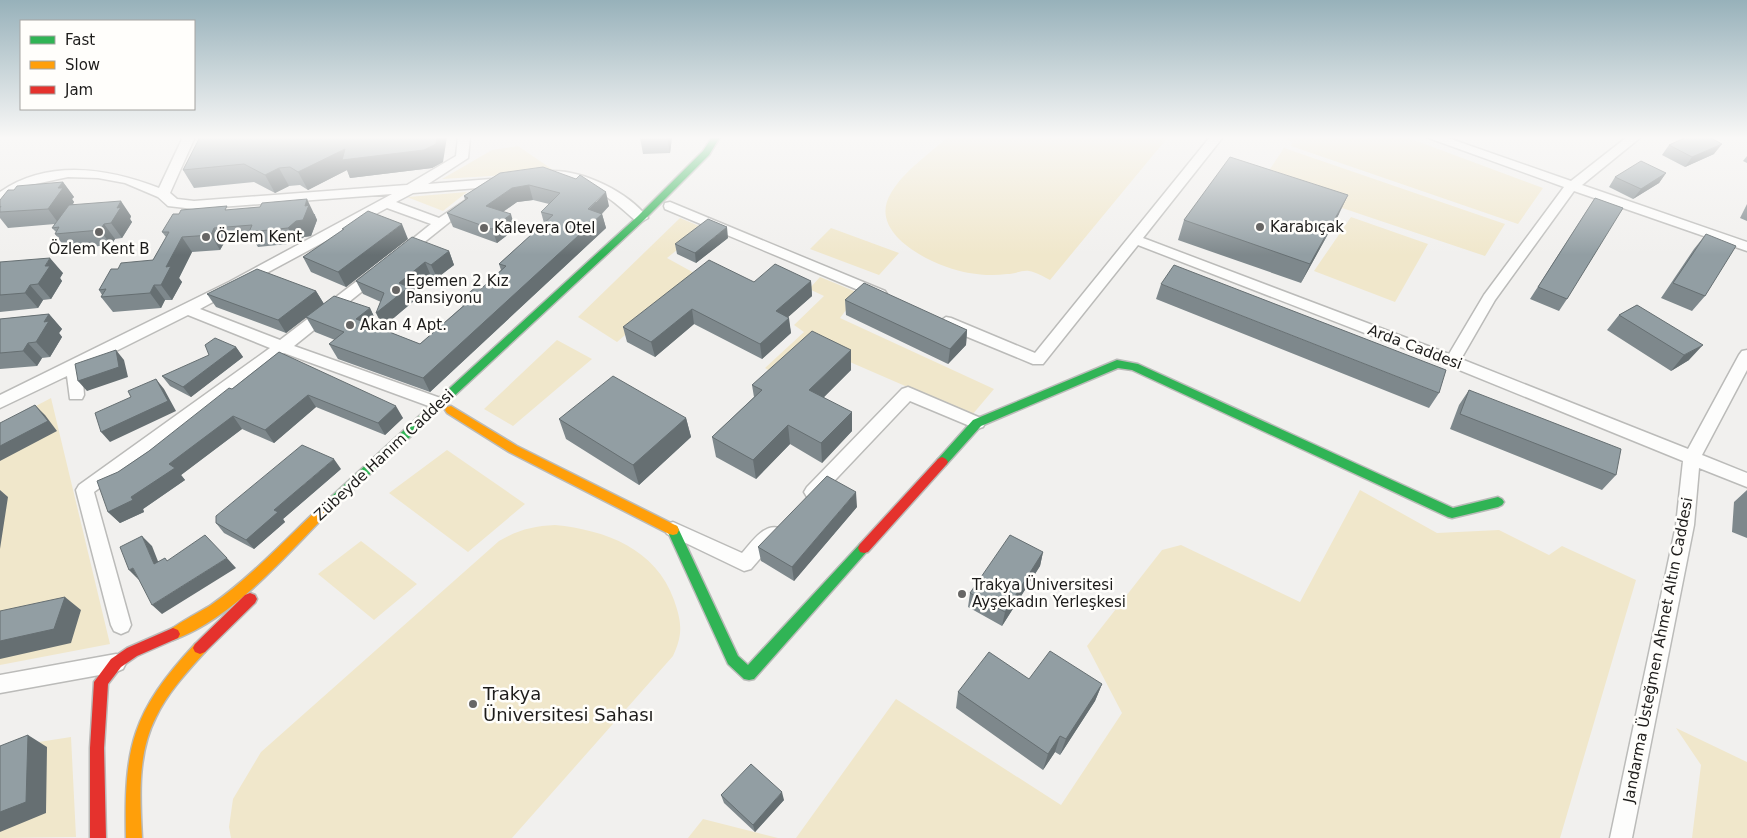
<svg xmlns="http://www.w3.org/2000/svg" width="1747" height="838" font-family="'DejaVu Sans',sans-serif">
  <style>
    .green { fill: #f0e7cb }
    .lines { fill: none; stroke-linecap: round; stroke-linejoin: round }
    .street-casing { stroke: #bbbbb9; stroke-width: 3 }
    .fast-casing { stroke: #bbbbb9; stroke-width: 3 }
    .slow-casing { stroke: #bbbbb9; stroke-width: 3 }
    .jam-casing { stroke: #bbbbb9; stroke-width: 3 }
    .street { fill: #fdfdfc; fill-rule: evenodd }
    .fast { fill: #30b455; fill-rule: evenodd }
    .slow { fill: #ff9f0a; fill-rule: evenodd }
    .jam { fill: #e5322d; fill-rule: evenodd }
    .wall { fill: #7e888c }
    .shaded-wall { fill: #666f72 }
    .building { fill: #929ea3; stroke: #666f72 }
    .poi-dot { fill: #676665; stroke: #fffefb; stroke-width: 2 }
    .labels { text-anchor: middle; stroke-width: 5; stroke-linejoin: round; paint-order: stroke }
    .poi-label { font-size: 15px; fill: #1d1c1b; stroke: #fffefb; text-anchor: start }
    .street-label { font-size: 15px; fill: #1d1c1b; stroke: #fffefb }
    .near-poi-label { font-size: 18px; fill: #1d1c1b; stroke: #fffefb; text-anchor: start }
  </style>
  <rect width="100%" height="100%" fill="#f1f0ee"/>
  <path class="green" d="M948,137H1168L1050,280C1044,277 1036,272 1029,271C1022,270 1014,274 1007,274C994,276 981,275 969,273C937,268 865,235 891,193C904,171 929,154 948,137Z
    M1280,137H1406L1543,188L1518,224L1291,146L1292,142Z
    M518,146L556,172L442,179L492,150Z
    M1284,148L1505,224L1485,256L1262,181Z
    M467,192L443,211L407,197H408Z
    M1351,217L1428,244L1395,302L1314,271Z
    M680,218L704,228L667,258L696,274L617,342L578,317Z
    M831,228L899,253L879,275L810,249Z
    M820,277L859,293L840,318L994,389L972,415L813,346L780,377L765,368L804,332L794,325L824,296L809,289Z
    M557,340L592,359L513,426L484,409Z
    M51,398L110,644L0,665V425Z
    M447,450L525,504L468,552L389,493Z
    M1360,490L1437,533L1499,530L1549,555L1562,546L1636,580L1560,838H796L896,699L1061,805L1122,713L1087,646L1162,550L1181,545L1300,602Z
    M555,525C606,530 656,549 674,600C682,623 683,634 673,656L512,838H231L229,827L233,799L261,752L499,541C518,530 533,526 555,525Z
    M361,541L417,584L374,620L318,574Z
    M1676,728L1747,762V838H1692L1701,765Z
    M71,737L76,837L0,838V748Z
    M703,819L778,838H688Z"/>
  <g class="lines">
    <g class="street-casing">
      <path id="street" d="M183,137H195L170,193L177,199L194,201L407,185L456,156L458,137H470L468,158L428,184L504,178L510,182L504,186L413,193L396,202L439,218L466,200L472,204L407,256L402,257L395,253L431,224L387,208L200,309L280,340L370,271H380L382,274L380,277L294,346L446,400L448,404L446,408H434L284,353L94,492L131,625L128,631L121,634L114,631L111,625L76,490L79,485L270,348L188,315L82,368L84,395L82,399H70L67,376L0,408V395L229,282L392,194L194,209L168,206L158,197L125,183L98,178L68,177L26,186L0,202V192C48,159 108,168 159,188Z
        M1210,137H1223L1143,238L1449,354L1484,295L1564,187L1426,137H1445L1571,181L1627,137H1641L1582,185L1747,242V251L1574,191L1495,300L1461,359L1688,449L1739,355L1742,351L1747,350V370L1702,455L1747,473V487L1699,468L1694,525L1632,838H1610L1676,525L1683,461L1447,365L1138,245L1043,364H1033L941,326L939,322L946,317L951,318L1035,353Z
        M551,171C583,170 628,192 648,218L641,222L636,221C618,205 598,187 574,180C565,178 556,180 547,178L545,175L547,172Z
        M670,202L885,291L887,294L885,297H875L665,209L664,206L665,203Z
        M908,387L983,419L985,423L983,427L977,429L910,401L819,497L813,499L807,497L804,492L807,487L902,389Z
        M673,522L742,553C751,543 764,523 779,528L782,533L751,569L744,571L667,534L664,529L667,524Z
        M116,654L123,657L126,663L123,669L116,672L0,693V675Z"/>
    </g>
    <g class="fast-casing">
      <path id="fast" d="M712,137H720L709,155L644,220L329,512L325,514L321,512L319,509L321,506L638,216L703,151Z
        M1117,360L1138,364L1453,508L1498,497L1502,499L1504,502L1502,505L1498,507L1452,518L1448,517L1132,370L1118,368L981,426L946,465H938L936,462L938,459L973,420Z
        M673,525L677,526L679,530L738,656L748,665L860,544L864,543L868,544L870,548L754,679L749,680L744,679L728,664L667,530L669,526Z"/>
    </g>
    <g class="slow-casing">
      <path id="slow" d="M451,406L517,446L677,526L679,530L677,534L673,535L669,534L509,452L447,413L445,410L447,407Z
        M325,504L329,506L331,509L329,512C284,557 234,618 173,640L168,638L166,634C170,627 202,611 211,605C252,576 285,540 321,506Z
        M200,642L205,644L207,648L205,652C187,672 168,692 156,717C137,754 140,798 142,838H126C124,746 132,712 195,644Z"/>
    </g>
    <g class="jam-casing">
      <path id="jam" d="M942,457L946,459L948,462L946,465L868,552L864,553L860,552L858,548L860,544L938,459Z
        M250,593L255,595L257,599L255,603L205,652L200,654L195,652L193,648L195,644L245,595Z
        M173,628L178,630L180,634L178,638L137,656L121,667L108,684L104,748L106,838H90V748L94,682L111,659L127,648Z"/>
    </g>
    <use href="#street" class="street"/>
    <use href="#fast" class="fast"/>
    <use href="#slow" class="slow"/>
    <use href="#jam" class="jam"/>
  </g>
  <path class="wall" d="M200,137L443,162L432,168L350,178L347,170L308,190L300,185L289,186L275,193L254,182L194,188L183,170Z
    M640,137H672L670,153L643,154Z
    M1669,145L1714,154L1685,167L1662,155Z
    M1747,156V163L1743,161Z
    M500,173L609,206L602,214L606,228L430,392L338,359L329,344L335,340L315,332L306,317L286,333L216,307L207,294L316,291L324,304L370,308L377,323L374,326L420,344L463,306L460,300L481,289L501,270L499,264L544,223L541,212L549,204L533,200L517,202L503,212L515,229L497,243L453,227L447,213L465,200L464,196Z
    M1666,173L1659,183L1633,199L1609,187L1615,177Z
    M63,182L74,197L72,199L74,202L73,204L131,216L130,219L132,222L122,238L115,239L111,245L66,249L55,234L56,232L52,228L55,224L8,228L0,218V200L14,190Z
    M1595,198L1567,299L1559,311L1530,299Z
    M1747,204V221L1740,218Z
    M230,210L315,214V215L317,220L311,236L304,237L297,243L258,247L254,241L224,243L220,250L192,252L179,278L182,282L172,300H165L161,308L113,312L101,297L102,295L99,290L118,269L153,260L166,237L162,232Z
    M1339,214L1301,283L1178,240L1184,220Z
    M342,229L408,239L346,287L311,272L303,257L343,230Z
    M1706,234L1705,296L1692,311L1661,298L1694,249Z
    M728,238L696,263L677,254L675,244Z
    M449,251L454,265L437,278L431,276L411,292L415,300L383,327L381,302L363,294L356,281Z
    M0,263L63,273L60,278L62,281L51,299L43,300L38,308L0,312Z
    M811,281L812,296L788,317L791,333L762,359L694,324L655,357L627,342L623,327L754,282Z
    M1161,284L1439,393L1429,408L1156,299Z
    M845,300L967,330L966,345L948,364L846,315Z
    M1637,305L1689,360L1671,371L1607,330L1619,315Z
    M49,314L62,329L59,333L62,337L50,357L42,358L37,366L0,369V319Z
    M236,347L243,357L191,397L170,386L162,376Z
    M851,350V370L824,397L852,431L822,463L790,444L756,479L716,457L712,437L754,397L752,385Z
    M279,352L403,418L385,435L316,407L274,443L242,429L181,475L185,480L143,509L144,512L120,523L108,512L118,472L149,451L232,389Z
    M1469,390L1616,475L1602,490L1450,429L1459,405Z
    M686,418L691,437L639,485L566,439L559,419Z
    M341,469L283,519L285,522L254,549L224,533L216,523Z
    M1747,490V538L1732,532L1734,502Z
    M857,507L794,581L761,561L758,547Z
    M1043,552L1040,566L1002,626L968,607L970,593Z
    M1029,679L1102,684L1095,701L1060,755L1055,752L1043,770L956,708L958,692Z
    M721,795L784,800L755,832L724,803Z"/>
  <path class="shaded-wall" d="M437,137H447L443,162L432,168L350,178L347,170L308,190L298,172L345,149Z
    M667,137H672L670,153Z
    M1722,144L1714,154L1685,167L1692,157Z
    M279,168L289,186L275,193L265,175Z
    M1666,173L1659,183L1633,199L1641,189Z
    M63,182L74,197L72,199L74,202L59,224L48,209L58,188Z
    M529,185L533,200L517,202L491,220L486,206L512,188Z
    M606,192L609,206L598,217L602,214L606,228L430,392L423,378Z
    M1348,195L1339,214L1301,283L1310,264Z
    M307,199L317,220L311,236L304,237L297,243L288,228L305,206Z
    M121,201L131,216L130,219L132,222L122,238L111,223L117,208Z
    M511,214L515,229L497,243L492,229Z
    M104,224L115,239L111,245L100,230Z
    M402,224L408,239L346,287L338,272Z
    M727,227L728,238L696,263L695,253Z
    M214,228L224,243L220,250L211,235Z
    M182,237L192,252L179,278L182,282L172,300L161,285L166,267Z
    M449,251L454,265L437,278L431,265Z
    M50,258L63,273L60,278L62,281L51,299L38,284L45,266Z
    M425,262L431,276L411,292L415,300L383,327L376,313L399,283Z
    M811,281L812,296L778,326L776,311Z
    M30,285L43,300L38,308L25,293Z
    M154,285L165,300L161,308L150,293Z
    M316,291L324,304L286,333L278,320Z
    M370,308L377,323L364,334L356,319Z
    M692,309L694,324L655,357L651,342Z
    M49,314L62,329L59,333L62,337L50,357L36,342L44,322Z
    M789,318L791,333L762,359L760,344Z
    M967,330L966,345L948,364L950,349Z
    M28,343L42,358L37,366L23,351Z
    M1703,345L1689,360L1671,371L1684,355Z
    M236,347L243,357L191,397L183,387Z
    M116,350L124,360L128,377L87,391L78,381Z
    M851,350V370L811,410L809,390Z
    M156,379L164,389L176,411L110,442L101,432Z
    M308,395L316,407L274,443L265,430Z
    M35,405L45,415L57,431L0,461V446Z
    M396,406L403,418L385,435L378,423Z
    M852,412V431L822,463L821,443Z
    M233,416L242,429L181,475L185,480L143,509L144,512L120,523L108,512L131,497L169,464Z
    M686,418L691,437L639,485L633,465Z
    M788,425L790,444L756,479L753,460Z
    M334,459L341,469L283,519L285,522L254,549L246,540L274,510Z
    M0,490L8,497L0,549Z
    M856,492L857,507L794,581L792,567Z
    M142,536L152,546L163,574L154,564Z
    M1043,552L1040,566L1002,626L1005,612Z
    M227,558L236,568L162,614L152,605Z
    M133,568L139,580L129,570Z
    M65,597L81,610L71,643L0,659V641Z
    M1102,684L1095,701L1060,755L1066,739Z
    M28,735L47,747L46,813L0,832V812Z
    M1060,736L1055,752L1043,770L1048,754Z
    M782,792L784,800L755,832L753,825Z"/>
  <path class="building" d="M200,137H437L436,144L424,150L342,160L345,149L298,172L290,167L279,168L265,175L244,164L183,170Z
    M1687,137H1709L1722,144L1692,157L1669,145Z
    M1230,157L1348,195L1310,264L1184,220Z
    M1641,161L1666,173L1641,189L1615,177Z
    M543,167L576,179L580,175L606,192L588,209L602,214L423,378L329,344L344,332L306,317L334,296L370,308L356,319L420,344L467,303L460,300L476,287L481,289L506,266L499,264L553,215L541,212L560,193L529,185L512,188L486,206L511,214L492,229L447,213L468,198L464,196L500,173Z
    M63,182L58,188H63L48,209L0,212V208L1,206L0,207V200L8,190H14L17,186Z
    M1595,198L1623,208L1567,299L1538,287Z
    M307,199L305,206L309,205L303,220L296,221L288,228L249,232L252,225L214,228L211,235L182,237L166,267L171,266L161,285H154L150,293L101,297L106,289L99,290L111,269H118L121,263L153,260L169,232H162L173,214H179L181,210L227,206L225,210L260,207L262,203Z
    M121,201L117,208L121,207L111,223L104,224L100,230L55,234L59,227L52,228L69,205Z
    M368,211L402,224L338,272L303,257L344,229H342Z
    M708,219L727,227L695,253L675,244Z
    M1706,234L1736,246L1705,296L1673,283Z
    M412,237L449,251L431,265L425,262L399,283L409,287L376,313L384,293L356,281Z
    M50,258L45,266H50L38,284L30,285L25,293L0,295V262Z
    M709,260L754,282L775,264L811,281L776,311L789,318L760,344L692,309L651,342L623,327Z
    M1174,265L1446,370L1439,393L1161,284Z
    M257,269L316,291L278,320L207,294Z
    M864,283L967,330L950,349L845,300Z
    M1637,305L1703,345L1684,355L1619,315Z
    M49,314L44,322L49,321L36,342L28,343L23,351L0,353V319Z
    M812,331L851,350L809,390L852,412L821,443L788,425L753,460L712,437L762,390L752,385Z
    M215,338L236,347L183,387L162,376L209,355L205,345Z
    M116,350L119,367L78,381L75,364Z
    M279,352L396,406L378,423L308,395L265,430L233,416L169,464L175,468L131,497L133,500L108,512L97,481L118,472L149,451L229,388L232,389Z
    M613,376L686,418L633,465L559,419Z
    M156,379L168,401L101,432L95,413L131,397L128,391Z
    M1469,390L1621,449L1616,475L1460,414Z
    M35,405L48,421L0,446V423Z
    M302,445L334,459L274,510L278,512L246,540L216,523V516Z
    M827,476L856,492L792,567L758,547Z
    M205,535L227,558L152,605L133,568L129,570L120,547L142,536L154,564L165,558L167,561Z
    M1010,535L1043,552L1005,612L970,593Z
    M65,597L54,629L0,641V611Z
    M1050,651L1102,684L1066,739L1060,736L1048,754L958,692L989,652L1029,679Z
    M28,735L26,802L0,812V746Z
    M751,764L782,792L753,825L721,795Z"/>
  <linearGradient id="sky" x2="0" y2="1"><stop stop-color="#97b1ba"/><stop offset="0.54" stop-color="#f9f8f7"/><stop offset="1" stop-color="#f9f8f7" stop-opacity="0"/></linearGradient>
  <rect width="1747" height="255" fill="url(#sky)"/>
  <g class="poi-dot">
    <circle cx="1260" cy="227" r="5"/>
    <circle cx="484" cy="228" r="5"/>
    <circle cx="99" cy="232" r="5"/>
    <circle cx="206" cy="237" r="5"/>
    <circle cx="396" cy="290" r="5"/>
    <circle cx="350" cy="325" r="5"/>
    <circle cx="962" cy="594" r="5"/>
    <circle cx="473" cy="704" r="5"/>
  </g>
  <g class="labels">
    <g class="poi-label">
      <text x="1270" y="232">Karabıçak</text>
      <text x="494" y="233">Kalevera Otel</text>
      <text x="216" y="242">Özlem Kent</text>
      <text x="99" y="254" text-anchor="middle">Özlem Kent B</text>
      <text x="406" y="286">Egemen 2 Kız<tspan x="406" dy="17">Pansiyonu</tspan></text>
      <text x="360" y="330">Akan 4 Apt.</text>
      <text x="972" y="590">Trakya Üniversitesi<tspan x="972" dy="17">Ayşekadın Yerleşkesi</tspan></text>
    </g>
    <g class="street-label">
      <text transform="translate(1415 347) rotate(21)" y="5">Arda Caddesi</text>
      <text transform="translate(384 455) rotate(-43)" y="5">Zübeyde Hanım Caddesi</text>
      <text transform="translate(1658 650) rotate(-79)" y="5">Jandarma Üsteğmen Ahmet Altın Caddesi</text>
    </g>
    <g class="near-poi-label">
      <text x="483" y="700">Trakya<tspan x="483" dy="21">Üniversitesi Sahası</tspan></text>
    </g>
  </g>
  <rect x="20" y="20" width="175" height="90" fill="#fffefb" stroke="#a5a4a1"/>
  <rect x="30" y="36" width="25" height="8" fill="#30b455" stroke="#a5a4a1"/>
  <text x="65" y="45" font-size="15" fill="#1d1c1b">Fast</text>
  <rect x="30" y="61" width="25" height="8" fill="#ff9f0a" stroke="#a5a4a1"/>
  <text x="65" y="70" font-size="15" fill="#1d1c1b">Slow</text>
  <rect x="30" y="86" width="25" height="8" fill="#e5322d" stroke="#a5a4a1"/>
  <text x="65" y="95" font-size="15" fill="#1d1c1b">Jam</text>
</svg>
